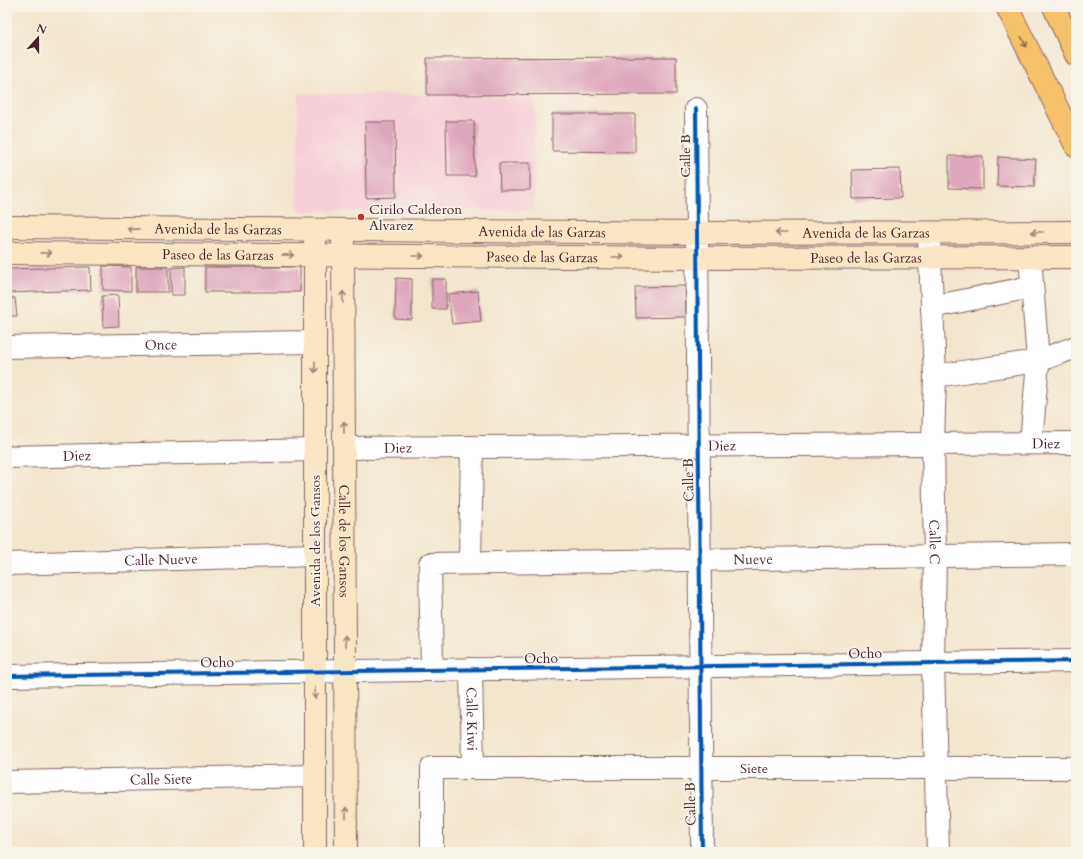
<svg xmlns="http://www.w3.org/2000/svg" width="1083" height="859" font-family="Cardo,serif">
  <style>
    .built { fill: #f6cfd8 }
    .building { fill: #dfa7be }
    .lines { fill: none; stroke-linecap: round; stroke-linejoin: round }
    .street-casing { stroke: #856564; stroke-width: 24 }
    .secondary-casing { stroke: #856564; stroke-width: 24 }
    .primary-casing { stroke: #856564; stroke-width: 24 }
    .street { stroke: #fff; stroke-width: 22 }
    .secondary { stroke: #fbe6c4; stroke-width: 22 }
    .primary { stroke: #f5c16b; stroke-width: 22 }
    .cycleway-casing { stroke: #f7f3e8; stroke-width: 6 }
    .cycleway { stroke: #0057b8; stroke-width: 4 }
    .oneway { stroke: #976848 }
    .oneway2 { stroke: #a28278 }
    .poi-dot { fill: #c8321e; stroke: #f7f3e8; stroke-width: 1.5 }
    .labels { text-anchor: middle; stroke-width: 3.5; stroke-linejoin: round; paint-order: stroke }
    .street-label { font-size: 14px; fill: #4a1f2b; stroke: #f7f3e8 }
    .poi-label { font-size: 14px; fill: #4a1f2b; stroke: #f7f3e8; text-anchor: start }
  </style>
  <rect width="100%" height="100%" fill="#f7f3e8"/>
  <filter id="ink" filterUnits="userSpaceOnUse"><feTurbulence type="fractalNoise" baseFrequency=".025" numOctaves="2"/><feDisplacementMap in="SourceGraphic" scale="8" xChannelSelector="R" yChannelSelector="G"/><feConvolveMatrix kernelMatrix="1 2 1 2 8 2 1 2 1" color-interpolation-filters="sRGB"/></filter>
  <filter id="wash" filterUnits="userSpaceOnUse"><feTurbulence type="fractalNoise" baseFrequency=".012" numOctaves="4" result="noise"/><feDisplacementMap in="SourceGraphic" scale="16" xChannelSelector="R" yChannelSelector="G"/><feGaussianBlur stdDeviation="0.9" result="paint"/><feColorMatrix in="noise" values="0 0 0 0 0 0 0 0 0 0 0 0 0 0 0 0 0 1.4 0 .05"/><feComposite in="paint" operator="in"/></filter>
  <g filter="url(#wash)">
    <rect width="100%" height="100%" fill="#f3e6cf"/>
    <path class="built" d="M298,93L535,97L534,210L297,211Z"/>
    <g id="blocks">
      <path class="building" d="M676,57V94L427,95V58Z
        M552,114H635V152L552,151Z
        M446,121H474L475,176H447Z
        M365,122H395L396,197L366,198Z
        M949,156H983V189L949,188Z
        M998,157L1036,159L1034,187L997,186Z
        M499,163H530V190H500Z
        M900,169L901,198L853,199L852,170Z
        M103,266L131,267V291L103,290Z
        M90,267L91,290L7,293V269Z
        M136,267H168V292H136Z
        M185,267V295H171V268Z
        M205,267H300V292H205Z
        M396,278L412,279V320L395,319Z
        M432,279H446V309H432Z
        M685,286L686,317L636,318L635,287Z
        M478,291L481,321L452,324L448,294Z
        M118,295L119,326L103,327L102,296Z
        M7,298H15L17,316H7Z"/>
    </g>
  </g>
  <g filter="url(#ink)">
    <use href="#blocks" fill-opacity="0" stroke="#856564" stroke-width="1"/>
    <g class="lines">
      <g class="street-casing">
        <g id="street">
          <path d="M696,109L702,852"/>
          <path id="s1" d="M929,233L935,376L933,444L935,557L933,663L938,852"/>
          <path d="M1030,257L1038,361L1031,443"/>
          <path d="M932,307L1031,287"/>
          <path id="s2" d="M7,347L315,342"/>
          <path d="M935,376L1038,361L1076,347"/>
          <path id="s3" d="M344,448L1076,443"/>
          <path id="s4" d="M7,457L315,450"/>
          <path d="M470,563L472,447"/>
          <path id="s5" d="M7,564L315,555"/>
          <path id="s6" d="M471,669L473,768"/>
          <path id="s7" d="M432,670L430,564L1076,554"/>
          <path d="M7,676L1076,661"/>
          <path id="s8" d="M7,782L315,776"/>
          <path id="s9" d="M432,852V768H1076"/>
        </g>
      </g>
      <g class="secondary-casing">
        <g id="secondary">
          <path id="s10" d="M7,227L697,233L1076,232"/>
          <path d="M315,241V852"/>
          <path id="s11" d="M343,241L346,852"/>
          <path id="s12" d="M7,253L697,258L1076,257"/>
        </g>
      </g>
      <g class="primary-casing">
        <path id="primary" d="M1007,7L1076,146
          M1054,7L1076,55"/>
      </g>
      <use href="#street" class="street"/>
      <use href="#secondary" class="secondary"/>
      <use href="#primary" class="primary"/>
      <g class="cycleway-casing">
        <path id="cycleway" d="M696,109L702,852
          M7,676L1076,661"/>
      </g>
      <use href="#cycleway" class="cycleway"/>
    </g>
    <defs><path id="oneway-shaft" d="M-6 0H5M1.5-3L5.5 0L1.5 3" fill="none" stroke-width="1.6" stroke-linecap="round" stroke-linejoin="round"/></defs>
    <use class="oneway" href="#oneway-shaft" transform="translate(1024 42) rotate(63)"/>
    <g class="oneway2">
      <use href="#oneway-shaft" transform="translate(133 229) rotate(-179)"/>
      <use href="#oneway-shaft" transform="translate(1037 232) rotate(180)"/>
      <use href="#oneway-shaft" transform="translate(781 233) rotate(180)"/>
      <use href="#oneway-shaft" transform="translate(46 253) rotate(1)"/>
      <use href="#oneway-shaft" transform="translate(288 255) rotate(1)"/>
      <use href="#oneway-shaft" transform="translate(418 256)"/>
      <use href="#oneway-shaft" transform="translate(618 257)"/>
      <use href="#oneway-shaft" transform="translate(343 297) rotate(-90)"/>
      <use href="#oneway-shaft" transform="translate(315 367) rotate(90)"/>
      <use href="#oneway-shaft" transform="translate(344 427) rotate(-90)"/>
      <use href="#oneway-shaft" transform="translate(345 641) rotate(-90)"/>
      <use href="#oneway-shaft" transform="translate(315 693) rotate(90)"/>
      <use href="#oneway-shaft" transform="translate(346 813) rotate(-90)"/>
    </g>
  </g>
  <circle class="poi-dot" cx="361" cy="217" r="4"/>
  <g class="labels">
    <g class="street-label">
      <text transform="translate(685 156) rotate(-90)" y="5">Calle B</text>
      <text dy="5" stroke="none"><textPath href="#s10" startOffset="211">Avenida de las Garzas</textPath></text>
      <text dy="5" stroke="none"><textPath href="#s10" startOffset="535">Avenida de las Garzas</textPath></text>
      <text dy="5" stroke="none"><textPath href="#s10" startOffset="859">Avenida de las Garzas</textPath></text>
      <text dy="5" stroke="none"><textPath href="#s12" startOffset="211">Paseo de las Garzas</textPath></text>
      <text dy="5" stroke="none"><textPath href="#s12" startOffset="535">Paseo de las Garzas</textPath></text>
      <text dy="5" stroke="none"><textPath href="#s12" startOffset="859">Paseo de las Garzas</textPath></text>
      <text dy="5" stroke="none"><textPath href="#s2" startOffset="154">Once</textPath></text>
      <text dy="5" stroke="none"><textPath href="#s3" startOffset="702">Diez</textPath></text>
      <text dy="5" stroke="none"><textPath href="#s3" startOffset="378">Diez</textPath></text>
      <text dy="5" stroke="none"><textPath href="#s3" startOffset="54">Diez</textPath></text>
      <text dy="5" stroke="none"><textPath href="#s4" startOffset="70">Diez</textPath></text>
      <text transform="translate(688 480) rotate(-91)" y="5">Calle B</text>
      <text transform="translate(315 541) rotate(-90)" y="5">Avenida de los Gansos</text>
      <text dy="5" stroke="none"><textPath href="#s11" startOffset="300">Calle de los Gansos</textPath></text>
      <text dy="5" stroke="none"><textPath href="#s1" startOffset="309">Calle C</textPath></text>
      <text dy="5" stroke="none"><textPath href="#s7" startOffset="429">Nueve</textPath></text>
      <text dy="5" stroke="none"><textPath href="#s5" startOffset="154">Calle Nueve</textPath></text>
      <text transform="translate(865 653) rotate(-1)" y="5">Ocho</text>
      <text transform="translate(541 658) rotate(-1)" y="5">Ocho</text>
      <text transform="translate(217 662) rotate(-1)" y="5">Ocho</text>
      <text dy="5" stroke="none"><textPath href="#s6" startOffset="50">Calle Kiwi</textPath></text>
      <text dy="5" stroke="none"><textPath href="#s9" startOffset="406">Siete</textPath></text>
      <text dy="5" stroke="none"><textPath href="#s8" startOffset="154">Calle Siete</textPath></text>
      <text transform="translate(690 804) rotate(-91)" y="5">Calle B</text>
    </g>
    <g class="poi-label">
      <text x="369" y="214">Cirilo Calderon<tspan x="369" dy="16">Alvarez</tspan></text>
    </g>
  </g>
  <rect width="1083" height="859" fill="none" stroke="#f7f3e8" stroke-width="24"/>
  <g transform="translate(38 38) rotate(21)" stroke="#f7f3e8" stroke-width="3" paint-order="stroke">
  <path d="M0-3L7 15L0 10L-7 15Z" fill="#4a1f2b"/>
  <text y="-6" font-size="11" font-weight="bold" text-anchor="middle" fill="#4a1f2b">N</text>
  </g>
</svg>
